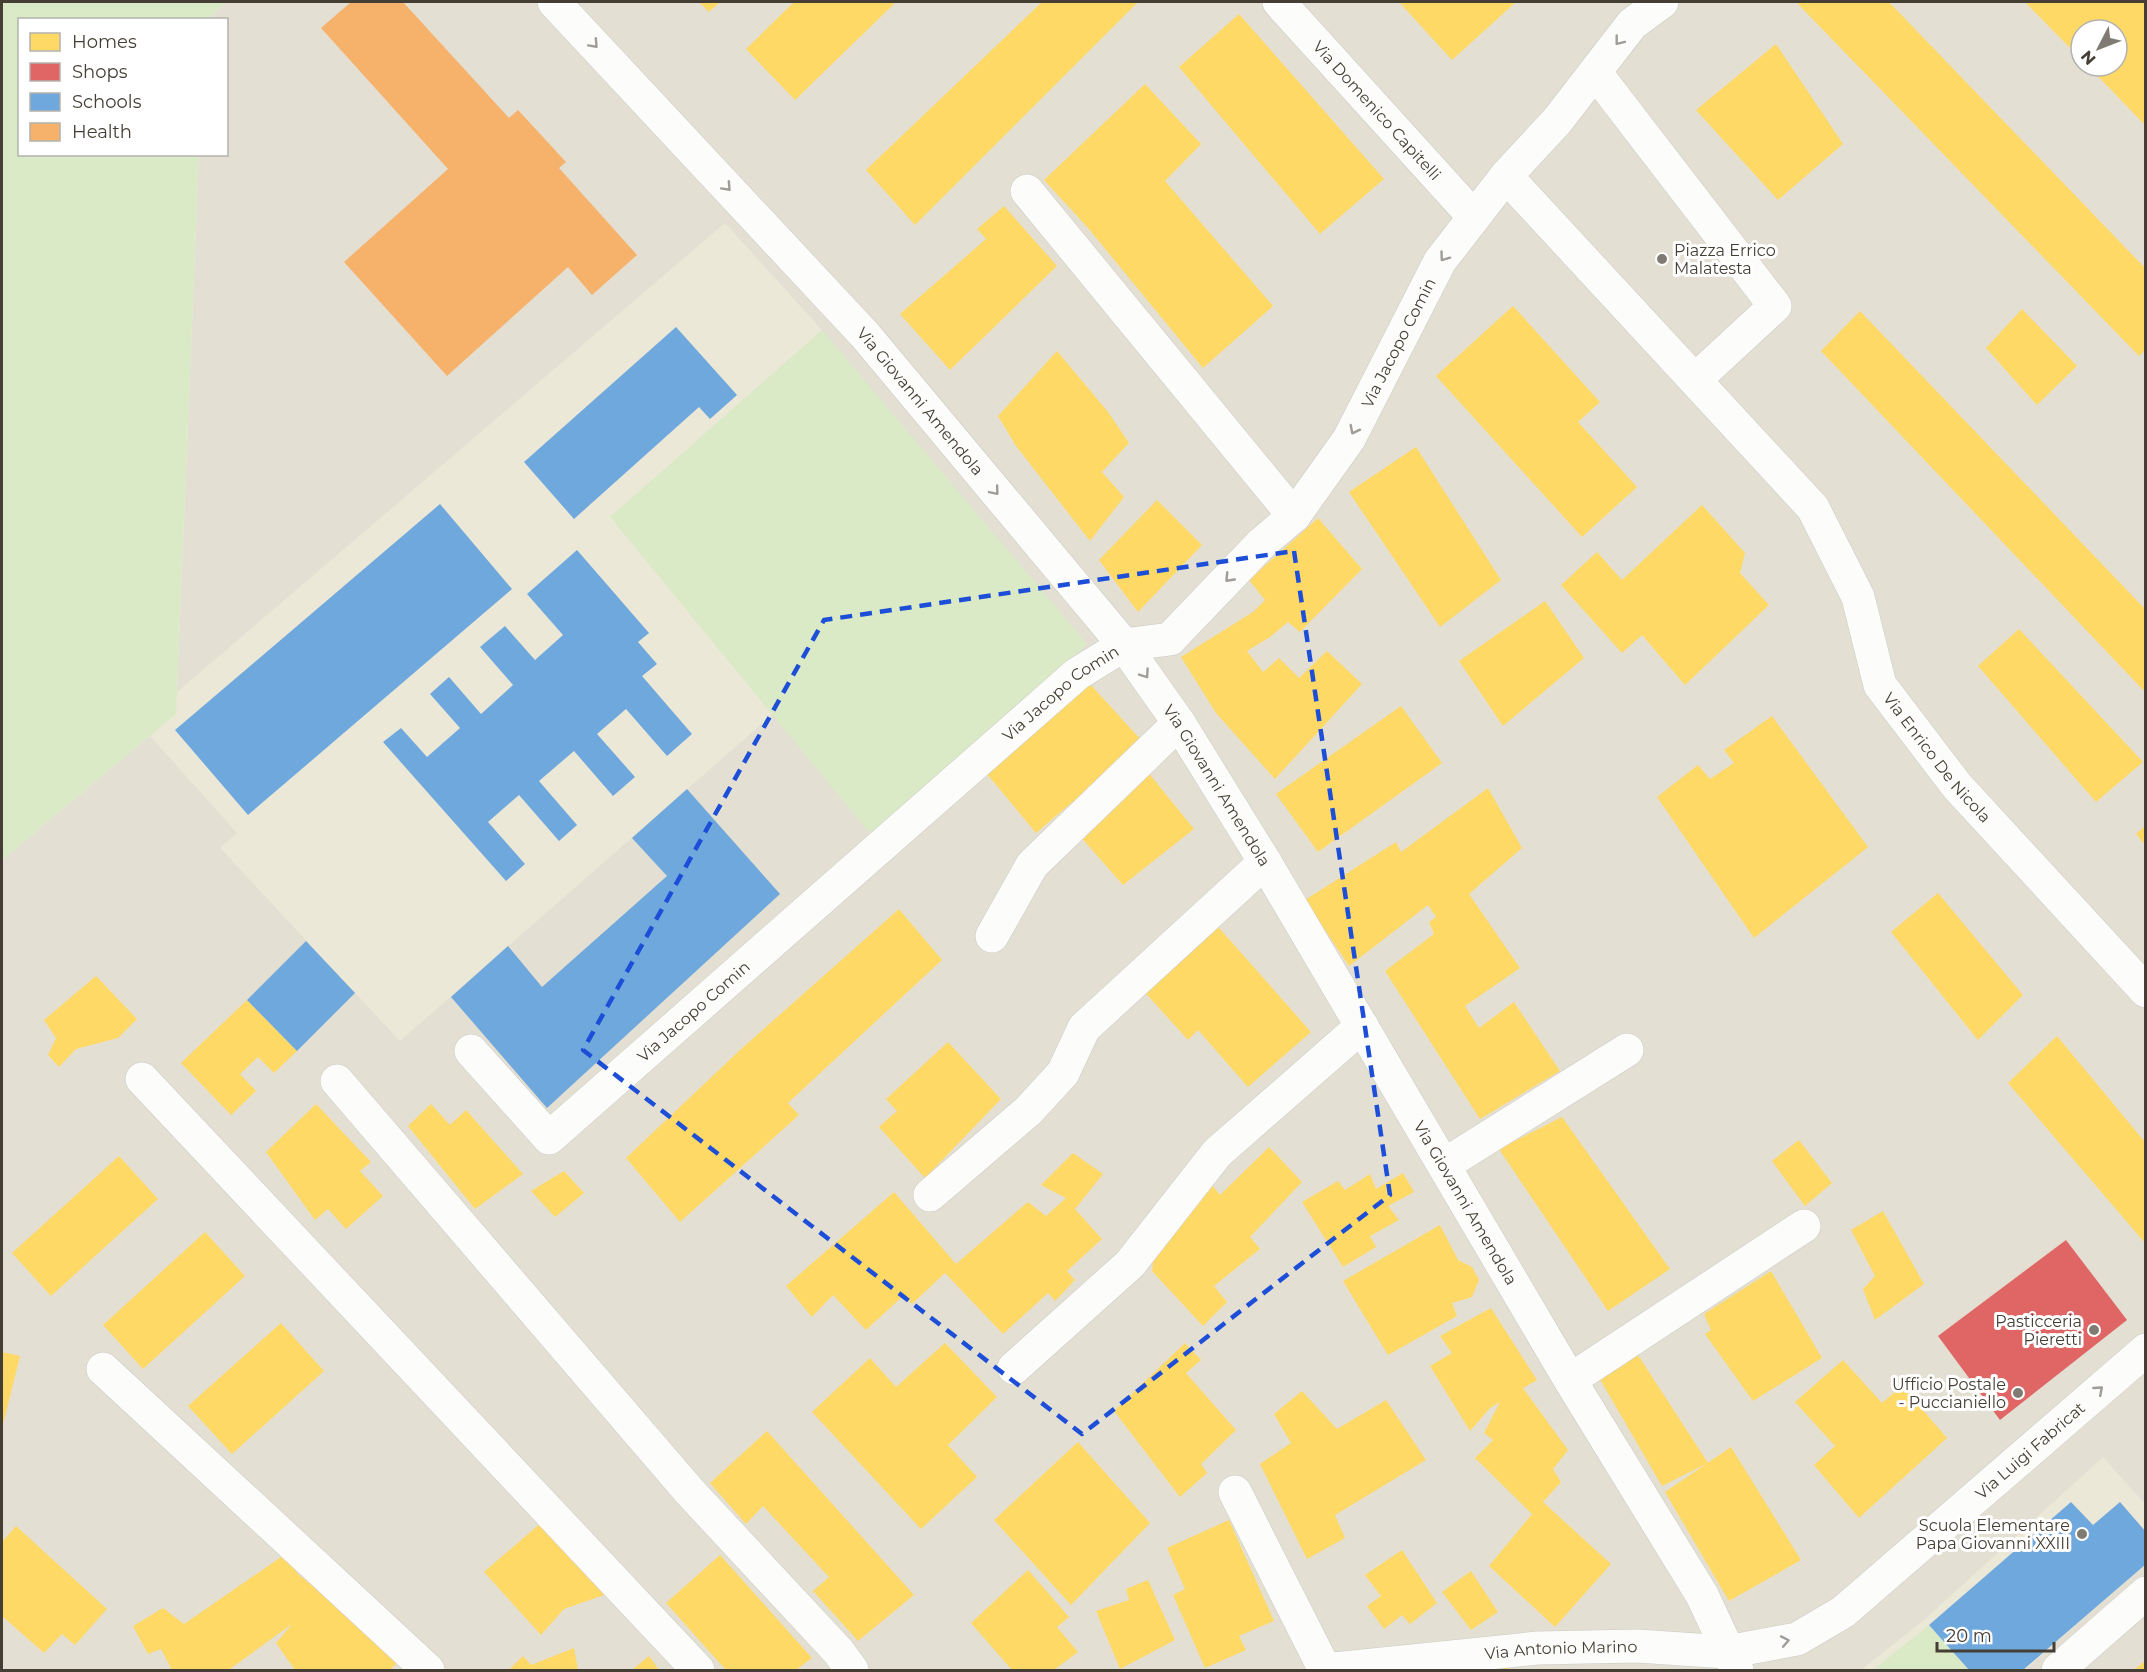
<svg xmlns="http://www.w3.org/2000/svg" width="2147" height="1672" font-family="Montserrat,sans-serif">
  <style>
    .residential { fill: #e3dfd3; fill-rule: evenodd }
    .education { fill: #ece8d8 }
    .green { fill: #daeac6 }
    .homes { fill: #ffd966 }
    .shops { fill: #e06666 }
    .schools { fill: #6fa8dc }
    .health { fill: #f6b26b }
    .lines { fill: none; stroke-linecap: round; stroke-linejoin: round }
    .minor-casing { stroke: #cccac4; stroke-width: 34 }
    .minor { stroke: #fcfcfb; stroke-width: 33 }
    .oneway { stroke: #a09d98 }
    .marked { fill: none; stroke: #1d4ed8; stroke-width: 4.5; stroke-dasharray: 12 8; stroke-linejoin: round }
    .poi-dot { fill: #807b72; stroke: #fff; stroke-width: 2 }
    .labels { text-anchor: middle; stroke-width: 6; stroke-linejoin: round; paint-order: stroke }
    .street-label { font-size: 16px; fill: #443e34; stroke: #fff }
    .poi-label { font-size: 16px; fill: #443e34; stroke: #fff; text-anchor: end }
  </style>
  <rect width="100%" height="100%" fill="#eeede6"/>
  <path class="residential" d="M227,2H2145V1670H2V860L176,714L199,155L226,154V20L208,19ZM2081,30H2117V66H2081Z"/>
  <path class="education" d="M725,223L822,330L611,517L773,714L400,1041L220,848L237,833L150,736L176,714L177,692Z
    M2103,1457L2145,1504V1564L2025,1670H1861L1925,1619Z"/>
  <path class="green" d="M2,2H227L208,19L20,20V154L199,155L176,714L2,860Z
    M822,330L1087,644L872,836L610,517Z
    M1929,1625L1969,1670H1873Z"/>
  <path class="homes" d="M699,2H720L709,12Z
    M794,2H896L795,100L746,49Z
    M1042,2H1138L915,225L866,170Z
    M1399,2H1516L1452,60Z
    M1796,2H1889L2145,268V350L2139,356Z
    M2025,2H2145V125L2088,66H2117V30H2081V59Z
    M1239,14L1384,179L1320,234L1179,67Z
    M1776,44L1843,144L1778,200L1696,110Z
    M1145,84L1201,144L1165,181L1273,306L1203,368L1088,228L1044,180Z
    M1004,206L1057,266L950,370L900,314L986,239L977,229Z
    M1513,306L1600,402L1578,422L1637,487L1582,537L1436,376Z
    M2022,309L2077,366L2037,405L1986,348Z
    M1860,311L2145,609V692L1821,351Z
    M1057,351L1108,412L1129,443L1102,472L1124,497L1090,541L1016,446L998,416Z
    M1416,447L1501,580L1440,627L1349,492Z
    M1157,500L1202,545L1138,612L1099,560Z
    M1702,505L1745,553L1740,573L1769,605L1685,685L1642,635L1622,653L1561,585L1597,552L1622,580Z
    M1318,518L1362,569L1300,632L1288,622L1270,637L1247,651L1263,672L1279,658L1299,678L1327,651L1362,684L1275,779L1216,713L1181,657L1253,612L1265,600L1249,580Z
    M1545,601L1584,658L1503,726L1459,661Z
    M2019,629L2143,762L2096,802L1978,666Z
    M1089,683L1143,742L1036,833L987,774Z
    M1401,706L1442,763L1318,852L1276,794Z
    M1772,716L1868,847L1754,938L1657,797L1698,765L1710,779L1734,763L1724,750Z
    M1147,771L1194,829L1123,885L1078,834Z
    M1488,788L1522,848L1469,894L1520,968L1465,1006L1479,1028L1514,1002L1560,1071L1480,1119L1385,971L1434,934L1429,922L1436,917L1428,905L1349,966L1305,900L1396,842L1401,852Z
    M2145,826V845L2136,834Z
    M1938,893L2023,995L1978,1040L1891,932Z
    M899,909L942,960L788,1103L799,1115L680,1222L626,1158L740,1050Z
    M1213,921L1311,1032L1248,1087L1198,1030L1188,1040L1140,987Z
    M96,976L137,1019L118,1038L76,1049L59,1067L48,1055L56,1038L44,1020Z
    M247,1000L297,1051L274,1073L258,1057L240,1074L256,1091L231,1115L181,1063Z
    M2057,1036L2145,1142V1243L2008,1083Z
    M948,1042L1001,1099L925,1178L879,1127L897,1111L886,1099Z
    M316,1104L371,1162L360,1171L383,1196L346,1229L328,1209L315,1220L266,1152Z
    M431,1104L450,1125L466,1110L523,1174L475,1209L408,1126Z
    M1562,1117L1670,1269L1608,1311L1499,1149Z
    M1799,1140L1832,1183L1805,1206L1772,1161Z
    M1269,1147L1302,1182L1250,1237L1260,1249L1214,1286L1227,1302L1203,1326L1152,1271L1155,1244L1211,1184L1220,1195Z
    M1073,1153L1103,1174L1075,1209L1102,1239L1067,1271L1075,1280L1055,1301L1048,1293L1003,1334L945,1273L912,1304L904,1295L866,1330L833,1295L812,1317L786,1286L894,1192L956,1264L1028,1202L1046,1216L1066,1198L1041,1185Z
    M119,1156L158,1199L51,1296L12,1253Z
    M564,1171L584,1193L555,1217L531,1191Z
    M1403,1173L1414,1192L1388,1206L1399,1220L1370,1236L1376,1247L1343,1267L1302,1202L1338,1181L1345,1190L1370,1174L1376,1189Z
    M1883,1211L1924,1284L1875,1320L1863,1289L1875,1276L1851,1230Z
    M1440,1225L1458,1260L1472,1267L1479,1280L1472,1297L1452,1303L1457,1316L1388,1355L1343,1281Z
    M205,1232L245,1276L143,1369L103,1325Z
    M1771,1271L1822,1358L1753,1401L1705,1334L1711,1330L1704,1314Z
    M1491,1308L1537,1380L1523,1388L1568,1450L1553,1469L1561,1482L1543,1502L1611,1564L1555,1627L1489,1566L1532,1514L1475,1458L1493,1440L1484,1433L1500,1402L1490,1408L1470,1431L1430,1366L1452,1353L1440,1336Z
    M281,1323L324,1371L232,1454L188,1406Z
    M945,1343L997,1397L948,1445L977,1477L921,1529L812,1412L870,1358L896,1387Z
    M1185,1343L1201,1360L1186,1373L1236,1430L1201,1464L1207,1473L1180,1497L1114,1411Z
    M2,1352L20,1356L2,1429Z
    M1636,1352L1708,1463L1662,1486L1598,1376Z
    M1843,1360L1882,1403L1902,1386L1947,1438L1859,1518L1814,1465L1835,1446L1795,1402Z
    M1302,1391L1337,1429L1386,1400L1426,1460L1335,1515L1345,1538L1307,1559L1260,1464L1291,1443L1274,1414Z
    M767,1431L914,1595L858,1641L813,1591L829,1577L763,1506L746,1524L710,1483Z
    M1078,1442L1150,1523L1071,1605L994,1520Z
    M1731,1447L1801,1560L1729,1601L1665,1492Z
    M1229,1520L1274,1621L1239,1636L1246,1650L1205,1668L1173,1595L1185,1589L1167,1548Z
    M543,1521L607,1594L564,1609L541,1635L484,1572Z
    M16,1526L107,1609L75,1645L62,1634L44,1653L2,1616V1542Z
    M1402,1550L1437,1603L1410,1624L1402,1615L1384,1629L1367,1606L1381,1596L1365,1575Z
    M284,1555L298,1574L401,1659L390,1670H295L276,1643L292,1624L230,1669L231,1670H172L161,1649L148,1654L133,1626L163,1608L184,1624Z
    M720,1555L812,1658L796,1670H726L666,1603Z
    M1028,1570L1069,1617L1057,1627L1078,1652L1054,1670H1012L971,1623Z
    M1471,1571L1498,1612L1471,1630L1442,1592Z
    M1148,1580L1175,1640L1120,1669L1096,1611L1129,1600L1126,1589Z
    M574,1648L578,1670H509L523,1656L531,1665Z
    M649,1656L659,1670H632Z
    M2145,1661V1670H2134Z
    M1508,1664L1509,1670H1472Z"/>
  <path class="shops" d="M2066,1240L2127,1320L2000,1420L1938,1336Z"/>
  <path class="schools" d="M676,327L737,395L710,419L699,407L574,519L524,462Z
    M440,504L512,589L248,815L175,730Z
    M577,550L649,633L638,642L657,664L642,676L692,734L667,756L626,709L597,734L635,777L613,796L574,751L539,781L577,825L559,841L519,795L488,822L525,864L506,881L383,742L401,728L427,757L460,728L430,694L449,677L481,714L513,685L480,647L505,626L535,660L563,635L527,594Z
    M687,789L780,894L547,1108L451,997L508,946L542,987L667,876L632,838Z
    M306,941L355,993L297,1051L247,1000Z
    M2071,1502L2093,1525L2120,1502L2146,1532V1564L2023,1670H1969L1929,1625Z"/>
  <path class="health" d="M351,2H403L509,118L518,110L566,162L559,168L637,255L592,295L568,267L447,376L344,262L448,169L321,28Z"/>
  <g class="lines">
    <g class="minor-casing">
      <g id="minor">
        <path id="s1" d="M554,2L865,335L1124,645L1179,723L1265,862L1570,1380L1702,1595L1737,1670"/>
        <path id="s2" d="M1279,2L1474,217"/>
        <path d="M1595,72L1775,306L1695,380"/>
        <path id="s3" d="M1506,176L1813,508L1858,597L1880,685L1957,786L2146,991"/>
        <path d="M1027,191L1294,516"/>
        <path d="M992,936L1032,865L1179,723"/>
        <path id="s4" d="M471,1051L549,1138L1077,674L1124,645L1170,639L1262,543L1294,516L1349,439L1440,261L1506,176L1557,121L1632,24L1662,2"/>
        <path d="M142,1079L698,1670"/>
        <path d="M337,1081L690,1492L838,1651L852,1670"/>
        <path d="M1444,1165L1627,1050"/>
        <path d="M930,1195L1028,1111L1063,1073L1084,1028L1265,862"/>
        <path d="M1014,1368L1130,1264L1217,1153L1362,1026"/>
        <path d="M103,1369L428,1670"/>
        <path d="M1570,1380L1804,1226"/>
        <path d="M1235,1492L1325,1670"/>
        <path id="s5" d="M1324,1670L1538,1648L1637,1646L1727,1652L1797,1639L1843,1612L2146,1350"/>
        <path d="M2058,1670L2146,1593"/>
      </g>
    </g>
    <use href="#minor" class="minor"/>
  </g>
  <defs><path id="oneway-chevron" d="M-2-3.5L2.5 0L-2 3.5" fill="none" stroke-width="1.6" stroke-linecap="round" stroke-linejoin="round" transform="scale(1.5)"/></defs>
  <g class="oneway">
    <use href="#oneway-chevron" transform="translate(1619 41) rotate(128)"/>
    <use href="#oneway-chevron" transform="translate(594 44) rotate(47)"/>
    <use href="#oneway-chevron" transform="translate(727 187) rotate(47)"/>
    <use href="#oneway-chevron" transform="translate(1444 257) rotate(126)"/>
    <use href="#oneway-chevron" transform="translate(1354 430) rotate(117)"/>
    <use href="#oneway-chevron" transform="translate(995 491) rotate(50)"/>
    <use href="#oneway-chevron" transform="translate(1229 578) rotate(134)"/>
    <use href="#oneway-chevron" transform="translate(1145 674) rotate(55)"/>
    <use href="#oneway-chevron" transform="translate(2099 1390) rotate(-41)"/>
    <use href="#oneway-chevron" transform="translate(1785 1641) rotate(-11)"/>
  </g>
  <path class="marked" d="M1294,551L1390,1195L1082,1434L583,1050L824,620Z"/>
  <g class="poi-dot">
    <circle cx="1662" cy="259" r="6"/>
    <circle cx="2094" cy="1330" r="6"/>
    <circle cx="2018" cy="1393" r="6"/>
    <circle cx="2082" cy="1534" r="6"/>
  </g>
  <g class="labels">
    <g class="street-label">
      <text dy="6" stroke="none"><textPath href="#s2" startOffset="146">Via Domenico Capitelli</textPath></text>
      <text dy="6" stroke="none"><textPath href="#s4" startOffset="1299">Via Jacopo Comin</textPath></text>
      <text dy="6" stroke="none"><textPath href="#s1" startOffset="542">Via Giovanni Amendola</textPath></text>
      <text dy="6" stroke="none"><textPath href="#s4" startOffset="795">Via Jacopo Comin</textPath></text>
      <text dy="6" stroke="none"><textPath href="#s3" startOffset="735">Via Enrico De Nicola</textPath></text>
      <text dy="6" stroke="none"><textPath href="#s1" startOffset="1028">Via Giovanni Amendola</textPath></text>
      <text dy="6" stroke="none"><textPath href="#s4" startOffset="309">Via Jacopo Comin</textPath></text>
      <text dy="6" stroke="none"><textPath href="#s1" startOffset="1514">Via Giovanni Amendola</textPath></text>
      <text dy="6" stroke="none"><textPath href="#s5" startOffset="776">Via Luigi Fabricat</textPath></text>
      <text dy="6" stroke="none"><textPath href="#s5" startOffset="238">Via Antonio Marino</textPath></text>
    </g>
    <g class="poi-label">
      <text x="1674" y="256" text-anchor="start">Piazza Errico<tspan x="1674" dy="18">Malatesta</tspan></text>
      <text x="2082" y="1327">Pasticceria<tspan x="2082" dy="18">Pieretti</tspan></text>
      <text x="2006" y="1390">Ufficio Postale<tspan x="2006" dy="18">- Puccianiello</tspan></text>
      <text x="2070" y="1531">Scuola Elementare<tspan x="2070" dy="18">Papa Giovanni XXIII</tspan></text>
    </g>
  </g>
  <rect width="2147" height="1672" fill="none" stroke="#443e34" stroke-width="6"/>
  <rect x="18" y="18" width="210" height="138" fill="#ffffff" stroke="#b4b2ae" stroke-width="1.5"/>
  <rect x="30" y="33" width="30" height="18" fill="#ffd966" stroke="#b4b2ae" stroke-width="1.5"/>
  <text x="72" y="48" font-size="18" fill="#443e34">Homes</text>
  <rect x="30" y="63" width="30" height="18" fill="#e06666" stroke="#b4b2ae" stroke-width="1.5"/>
  <text x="72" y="78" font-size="18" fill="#443e34">Shops</text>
  <rect x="30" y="93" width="30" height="18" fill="#6fa8dc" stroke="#b4b2ae" stroke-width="1.5"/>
  <text x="72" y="108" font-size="18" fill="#443e34">Schools</text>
  <rect x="30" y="123" width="30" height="18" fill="#f6b26b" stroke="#b4b2ae" stroke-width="1.5"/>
  <text x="72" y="138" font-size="18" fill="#443e34">Health</text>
  <g transform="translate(2099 48) rotate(228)"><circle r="28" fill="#ffffff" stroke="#b4b2ae" stroke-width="1.5"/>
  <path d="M0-4.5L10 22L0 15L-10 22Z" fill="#807b72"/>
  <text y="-9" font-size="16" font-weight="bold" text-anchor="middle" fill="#443e34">N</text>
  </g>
  <path d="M1937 1642v9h117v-9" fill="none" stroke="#443e34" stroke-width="3"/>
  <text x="1946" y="1642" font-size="18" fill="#443e34" stroke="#ffffff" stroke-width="4.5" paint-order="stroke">20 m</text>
</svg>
